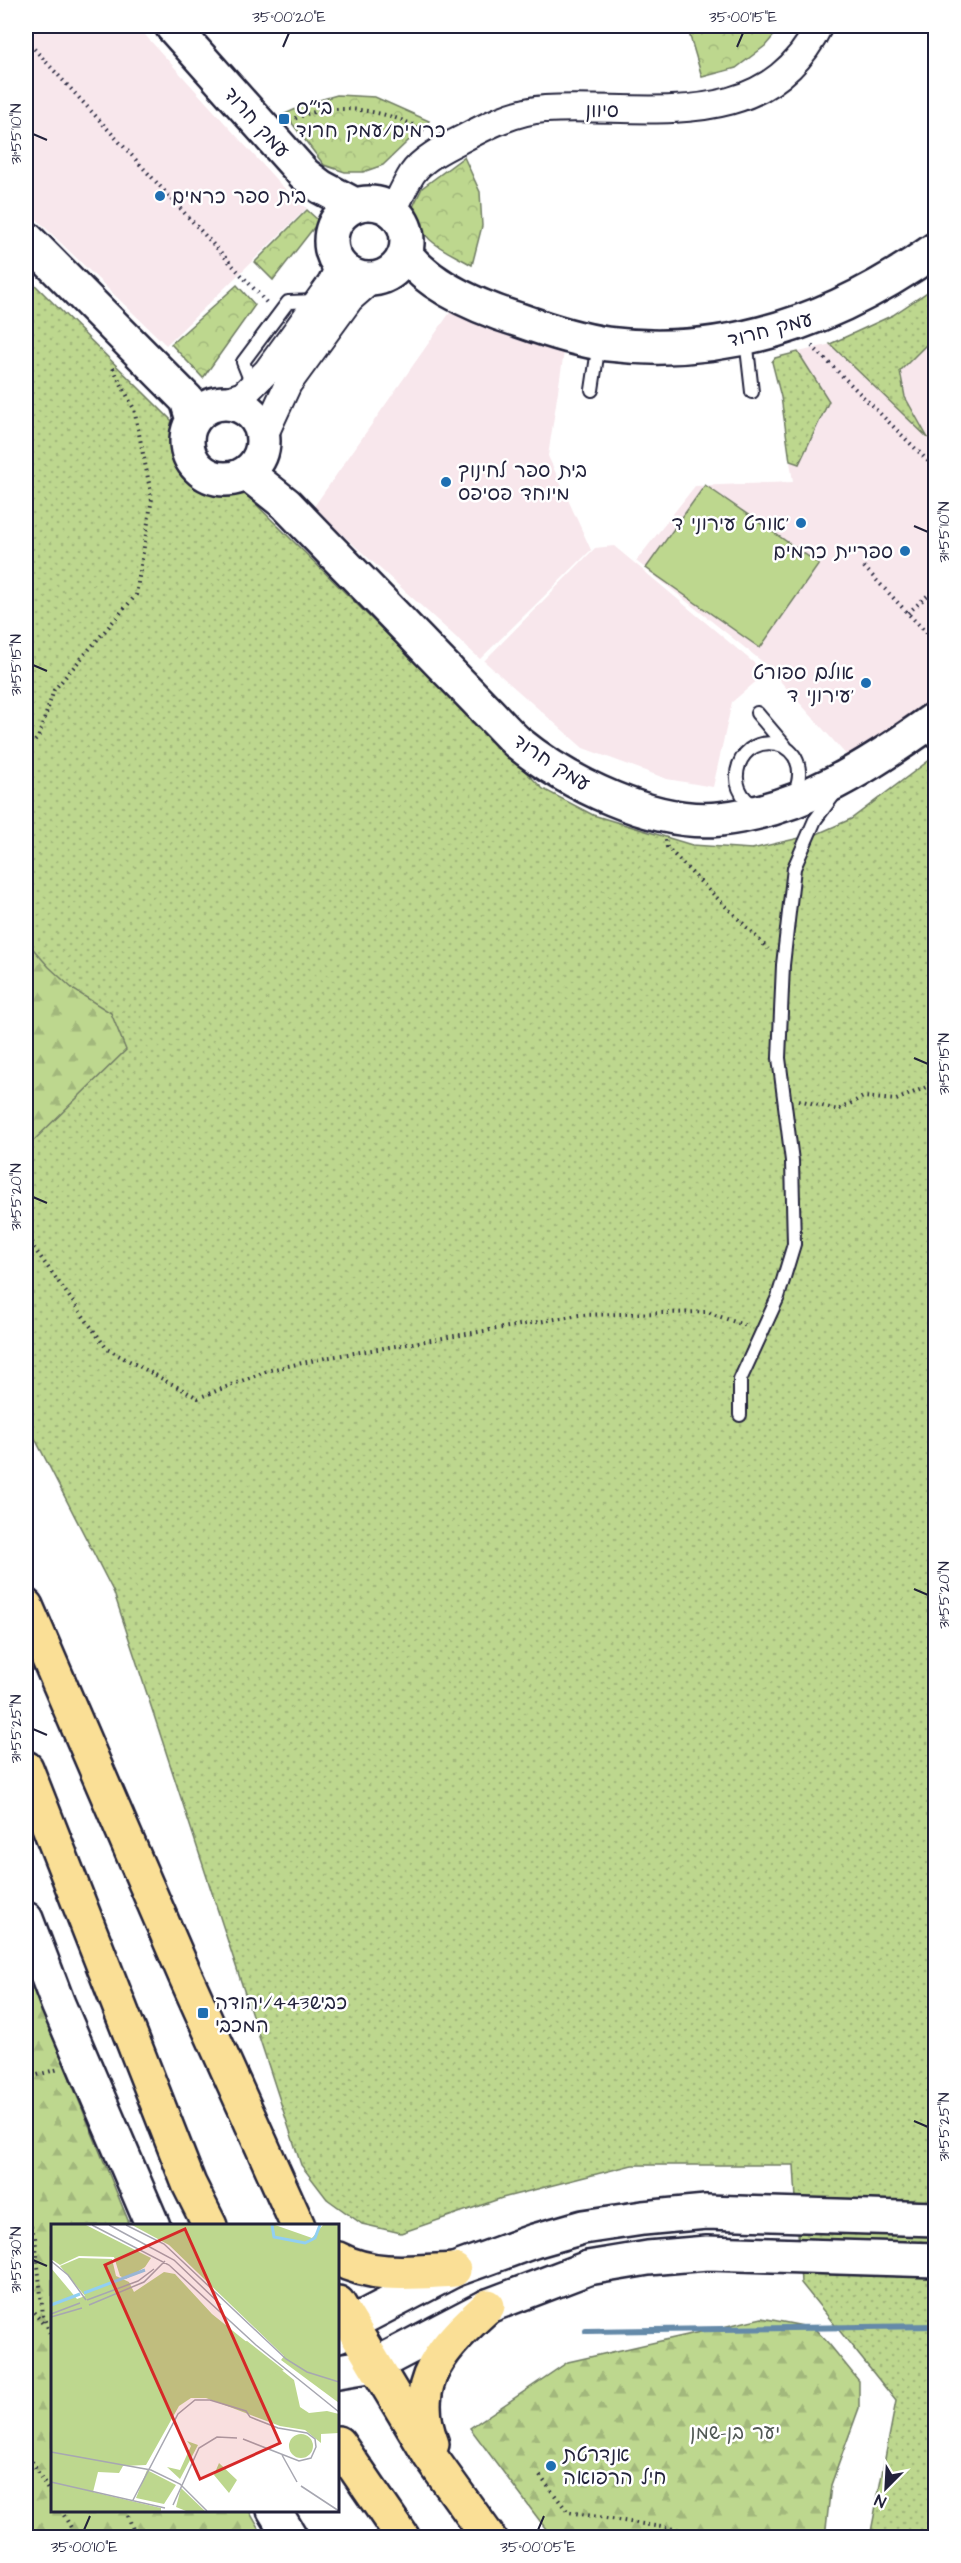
<svg xmlns="http://www.w3.org/2000/svg" width="961" height="2563" font-family="'Architects Daughter','Playpen Sans Hebrew',sans-serif">
  <style>
    .built { fill: #f8e7ec }
    .grass { fill: url(#grass-dots); stroke: #707c64; stroke-width: 1.5 }
    .forest { fill: url(#forest-firs); stroke: #707c64; stroke-width: 1.5 }
    .park { fill: url(#park-crowns); stroke: #707c64; stroke-width: 1.5 }
    .pitch { fill: #bdd78e; stroke: #707c64; stroke-width: 1.5 }
    .lines { fill: none; stroke-linecap: round; stroke-linejoin: round }
    .stream { stroke: #658aa9; stroke-width: 6 }
    .lane-casing { stroke: #22223b; stroke-width: 16 }
    .street-casing { stroke: #22223b; stroke-width: 30 }
    .secondary-casing { stroke: #22223b; stroke-width: 38 }
    .highway-casing { stroke: #22223b; stroke-width: 38 }
    .path { stroke: #22223b; stroke-width: 4; stroke-dasharray: 1.5 4.5; stroke-linecap: butt }
    .lane { stroke: #fff; stroke-width: 12 }
    .street { stroke: #fff; stroke-width: 26 }
    .secondary { stroke: #fff; stroke-width: 33 }
    .highway { stroke: #fadf96; stroke-width: 33 }
    .ticks { fill: none; stroke: #22223b; stroke-width: 2 }
    .poi-dot { fill: #1f6fb2; stroke: #fff; stroke-width: 2 }
    .labels { text-anchor: middle; stroke-width: 5; stroke-linejoin: round; paint-order: stroke }
    .poi-label { font-size: 20px; fill: #22223b; stroke: #fff; text-anchor: start }
    .street-label { font-size: 20px; fill: #22223b; stroke: #fff }
    .park-label { font-size: 20px; fill: #505854; stroke: #fff }
    .inset-river { fill: none; stroke: #91cff2; stroke-width: 3 }
    .inset-road { fill: none; stroke: #a7a7b1; stroke-width: 1.5 }
    .view { fill: #d62828; fill-opacity: 0.15; stroke: #d62828; stroke-width: 3 }
    .inset-edge { fill: none; stroke: #22223b; stroke-width: 3 }
    .neatline { fill: none; stroke: #22223b; stroke-width: 2 }
    .ticks-label { font-size: 15px; text-anchor: middle; fill: #22223b }
  </style>
  <defs>
    <pattern id="grass-dots" width="8" height="8" patternUnits="userSpaceOnUse" patternTransform="scale(1.5)"><rect width="8" height="8" fill="#bdd78e"/><path d="M2 2h.1M6 6h.1" fill="none" stroke="#a2b87b" stroke-width="1.8" stroke-linecap="round"/></pattern>
    <pattern id="forest-firs" width="22" height="20" patternUnits="userSpaceOnUse" patternTransform="scale(1.5)"><rect width="22" height="20" fill="#bdd78e"/><path d="M5 1l3.5 6h-7zM16 11l3.5 6h-7z" fill="#a2b87b"/></pattern>
    <pattern id="park-crowns" width="20" height="18" patternUnits="userSpaceOnUse" patternTransform="scale(1.5)"><rect width="20" height="18" fill="#bdd78e"/><path d="M2 6a3 3 0 1 1 6 0M12 15a3 3 0 1 1 6 0" fill="none" stroke="#a2b87b"/></pattern>
  </defs>
  <rect width="100%" height="100%" fill="#fff"/>
  <filter id="ink" filterUnits="userSpaceOnUse"><feTurbulence type="fractalNoise" baseFrequency=".0167" numOctaves="2"/><feDisplacementMap in="SourceGraphic" scale="12" xChannelSelector="R" yChannelSelector="G"/><feConvolveMatrix kernelMatrix="1 2 1 2 8 2 1 2 1" color-interpolation-filters="sRGB"/></filter>
  <g filter="url(#ink)">
    <path class="built" d="M26,26H137L281,185L307,208L166,345L26,209Z
      M935,287V700L899,728L849,758L764,663L636,561L695,486L793,482L775,358L839,342L893,315Z
      M456,304L564,352L548,456L591,550L480,659L313,508Z
      M614,546L766,673L732,702L713,787L667,779L583,748L484,661L595,548Z"/>
    <path class="grass" d="M26,276L543,789L593,815L692,845L752,849L817,834L851,819L935,756V2537H870L896,2401L801,2283L794,2165H632L502,2198L401,2233L362,2224L327,2199L301,2165L114,1593L26,1421Z
      M935,287V336L900,371L905,397L928,438L830,344L893,315Z
      M798,352L829,401L799,464L790,461L781,397L772,362L775,358Z"/>
    <path class="forest" d="M26,941L49,967L74,990L111,1013L126,1050L26,1148Z
      M26,1972L130,2225L52,2226V2510L249,2511L264,2537H26Z
      M762,2318L814,2328L829,2344L859,2381V2408L831,2485L825,2537H552L470,2428L568,2362Z"/>
    <path class="park" d="M687,26H782L765,46L736,68L702,77Z
      M337,95L375,97L429,121L383,165L363,172H345L324,165L285,114L309,103Z
      M464,157L480,192L482,226L472,265C442,248 423,244 412,209L422,188Z
      M307,210L319,221L273,280L255,262Z
      M237,285L255,305L203,378L171,344Z"/>
    <path class="pitch" d="M705,485L819,564L760,648L646,568Z"/>
    <g class="lines">
      <path class="stream" d="M586,2331L936,2326"/>
      <g class="lane-casing">
        <path id="lane" d="M746,339L752,392
          M253,387L243,362L288,302L317,301
          M592,390L599,343
          M757,713L785,746
          M758,807C719,791 738,730 783,746C802,757 802,776 794,795
          M740,1415V1380L778,1297L794,1244L792,1161L779,1058L783,965L794,868L815,820L836,792"/>
      </g>
      <g class="street-casing">
        <path id="street" d="M393,211C399,199 405,185 412,174C422,159 444,148 460,140C486,126 515,111 545,109C645,103 764,137 819,26
          M219,403L243,395L267,371L331,283L336,273L334,257
          M263,438L288,384L350,299L374,278"/>
      </g>
      <g class="secondary-casing">
        <path id="secondary" d="M172,26L304,174L321,187L355,205
          M331 241a38 38 0 1 1 76 0a38 38 0 1 1-76 0Z
          M26,238L187,400L193,420
          M407,243L406,255C431,287 481,308 519,320C547,330 577,340 607,344C728,359 838,319 936,249
          M187 441a38 38 0 1 1 76 0a38 38 0 1 1-76 0Z
          M247,473L286,504C330,550 375,595 419,641C441,664 463,686 485,709C496,720 506,732 517,742C567,783 654,826 720,819C802,810 871,765 936,718
          M26,1919L58,2004L153,2226
          M338,2335L350,2324L454,2270L534,2241L583,2227L643,2218L706,2212L936,2219
          M338,2371L375,2365L488,2306L588,2268L648,2258L707,2253L936,2260
          M274,2510L291,2538"/>
      </g>
      <g class="highway-casing">
        <path id="highway" d="M26,1606L185,1975L298,2226
          M26,1768L189,2184L210,2226
          M338,2259C374,2278 414,2272 454,2270
          M338,2303L430,2456L489,2538
          M338,2443L403,2538
          M432,2444C407,2381 445,2345 488,2306"/>
      </g>
      <path class="path" d="M26,40L267,303
        M290,121C332,99 386,110 426,131
        M812,346L929,462L936,456
        M864,567L936,643
        M908,613L936,588
        M26,749L38,738L54,690L136,595L152,498L134,409L111,364
        M666,840L667,847C699,882 735,914 768,949
        M799,1100L838,1110L863,1097L896,1100L936,1083
        M26,1225L34,1248L107,1349L198,1398L270,1370L325,1358L579,1315L707,1312L749,1327
        M26,2078L59,2069
        M26,2215L35,2237L43,2315L52,2339
        M26,2303L45,2326
        M26,2451L52,2497
        M540,2476L568,2512L680,2530L708,2538
        M61,2510L77,2538
        M126,2510L136,2538"/>
      <use href="#lane" class="lane"/>
      <use href="#street" class="street"/>
      <use href="#secondary" class="secondary"/>
      <use href="#highway" class="highway"/>
    </g>
  </g>
  <path class="ticks" d="M283,47L289,33M737,47L743,33M33,134L47,140M914,526L928,532M33,665L47,671M914,1058L928,1064M33,1197L47,1203M914,1589L928,1595M33,1729L47,1735M914,2121L928,2127M33,2260L47,2266M84,2530L90,2516M538,2530L544,2516"/>
  <g class="poi-dot">
    <rect x="278" y="113" width="12" height="12" rx="3"/>
    <circle cx="160" cy="196" r="6"/>
    <circle cx="446" cy="482" r="6"/>
    <circle cx="801" cy="523" r="6"/>
    <circle cx="905" cy="551" r="6"/>
    <circle cx="866" cy="683" r="6"/>
    <rect x="197" y="2007" width="12" height="12" rx="3"/>
    <circle cx="551" cy="2466" r="6"/>
  </g>
  <g class="labels">
    <g class="poi-label">
      <text x="296" y="114">בי״ס<tspan x="296" dy="23">כרמים/עמק חרוד</tspan></text>
      <text x="172" y="203">בית ספר כרמים</text>
      <text x="458" y="477">בית ספר לחינוך<tspan x="458" dy="23">מיוחד פסיפס</tspan></text>
      <text x="789" y="530" text-anchor="end">אורט עירוני ד'</text>
      <text x="893" y="558" text-anchor="end">ספריית כרמים</text>
      <text x="854" y="679" text-anchor="end">אולם ספורט<tspan x="854" dy="23">עירוני ד'</tspan></text>
      <text x="215" y="2009">כביש443/יהודה<tspan x="215" dy="23">המכבי</tspan></text>
      <text x="563" y="2461">אנדרטת<tspan x="563" dy="23">חיל הרפואה</tspan></text>
    </g>
    <g class="street-label">
      <text x="602" y="117">סיוון</text>
      <text transform="translate(257 122) rotate(48)" y="7">עמק חרוד</text>
      <text transform="translate(770 329) rotate(-15)" y="7">עמק חרוד</text>
      <text transform="translate(552 762) rotate(33)" y="7">עמק חרוד</text>
    </g>
    <g class="park-label">
      <text x="735" y="2439">יער בן-שמן</text>
    </g>
  </g>
  <g transform="translate(51 2224)">
    <rect width="288" height="288" fill="#fff"/>
    <path d="M28,34L61,35L65,52L78,58L83,68L113,48L124,50L161,90L243,156L249,183L258,189L276,187L288,190V209L270,210V219L254,206L229,202L155,174H140L128,182L95,241L72,242L68,249L47,248L42,268L110,284V287H0V44L26,75L34,72L9,42ZM136,217L147,221L129,255L116,243L129,246L140,222Z" fill="#bdd78e"/>
    <path d="M0,1H35L100,34L94,43L75,55L69,52L63,33L28,32L9,41L0,35ZM81,1H224L261,14L272,1H288V179L230,136L233,132L118,21ZM196,117L233,146L217,151L207,162L199,146L180,136L188,119Z" fill="#bdd78e"/>
    <path d="M238 222a12 12 0 1 1 24 0a12 12 0 1 1-24 0ZM168,239L186,256L178,269L163,251ZM96,246L125,261L113,280L85,274ZM130,264L154,287H135L125,283Z" fill="#bdd78e"/>
    <path class="inset-river" d="M221,1L223,13L254,19L264,14L269,1M33,69L94,46M0,81L29,70"/>
    <path class="inset-road" d="M41,1L118,41L205,121L288,188M58,1L123,36L170,81M75,1L113,20L235,135L256,148L288,158M0,37L17,51L35,76M36,76L87,57L103,45M38,81L93,58L114,37M0,90L29,79M0,93L31,84M0,228L100,246L129,260L156,287M231,231L246,258M0,258L114,284M250,262L288,287M82,276L127,190L144,176H159L195,187L199,193L227,204L256,209L264,215L265,223L260,234L248,237L192,215M122,281L148,224L166,213L186,214"/>
    <path class="view" d="M134,5L229,219L149,255L54,41Z"/>
    <rect width="288" height="288" class="inset-edge"/>
  </g>
  <rect width="961" height="2563" fill="none" stroke="#fff" stroke-width="66"/>
  <g transform="translate(886 2488) rotate(204)" stroke="#ffffff" stroke-width="4.5" paint-order="stroke">
  <path d="M0-4.5L10 22L0 15L-10 22Z" fill="#22223b"/>
  <text y="-9" font-size="16" font-weight="bold" text-anchor="middle" fill="#22223b">N</text>
  </g>
  <rect x="33" y="33" width="895" height="2497" class="neatline"/>
  <g class="ticks-label">
    <text x="289" y="22">35°00'20"E</text>
    <text x="743" y="22">35°00'15"E</text>
    <text transform="translate(16 134) rotate(-90)" y="5">31°55'10"N</text>
    <text transform="translate(944 532) rotate(-90)" y="5">31°55'10"N</text>
    <text transform="translate(16 665) rotate(-90)" y="5">31°55'15"N</text>
    <text transform="translate(944 1064) rotate(-90)" y="5">31°55'15"N</text>
    <text transform="translate(16 1197) rotate(-90)" y="5">31°55'20"N</text>
    <text transform="translate(944 1595) rotate(-90)" y="5">31°55'20"N</text>
    <text transform="translate(16 1729) rotate(-90)" y="5">31°55'25"N</text>
    <text transform="translate(944 2127) rotate(-90)" y="5">31°55'25"N</text>
    <text transform="translate(16 2260) rotate(-90)" y="5">31°55'30"N</text>
    <text x="84" y="2552">35°00'10"E</text>
    <text x="538" y="2552">35°00'05"E</text>
  </g>
</svg>
